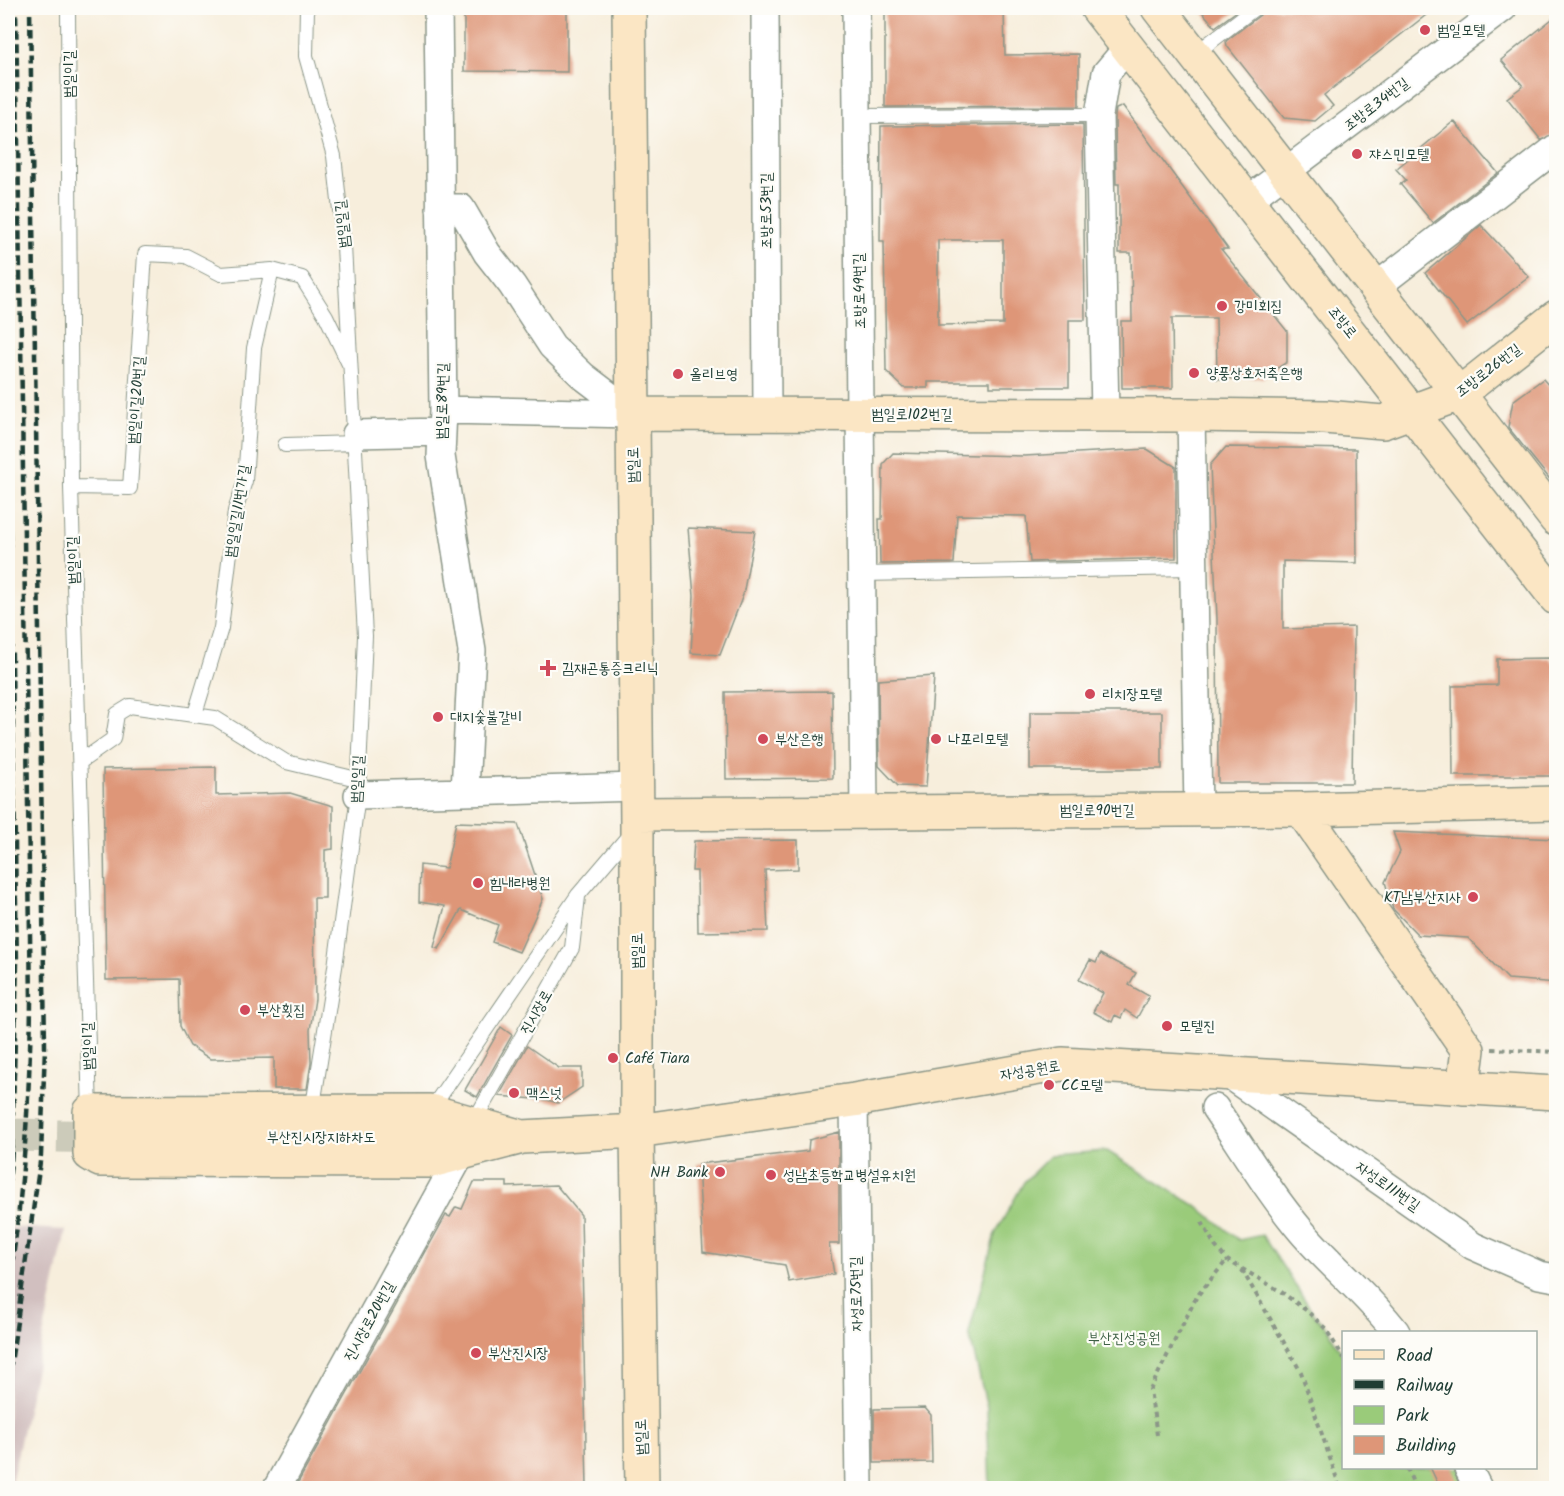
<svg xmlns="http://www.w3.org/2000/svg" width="1564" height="1496" font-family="Kalam,'Poor Story',sans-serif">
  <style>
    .industrial { fill: #d1bfbf }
    .green { fill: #9acb7a; stroke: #5c8457; stroke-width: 1.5 }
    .building { fill: #de9678; fill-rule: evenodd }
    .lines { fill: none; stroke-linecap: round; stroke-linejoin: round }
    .secondary-tunnel { stroke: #cccbba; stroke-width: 33; stroke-dasharray: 33 16; stroke-linecap: butt }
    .lane-casing { stroke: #8b9688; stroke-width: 16 }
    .street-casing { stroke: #8b9688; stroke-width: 30 }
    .secondary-casing { stroke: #8b9688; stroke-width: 36 }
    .path { stroke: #8b9688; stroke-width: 4; stroke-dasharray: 4.5 4.5; stroke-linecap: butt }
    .lane { stroke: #fff; stroke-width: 14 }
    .street { stroke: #fff; stroke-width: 27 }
    .secondary { stroke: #fbe6c4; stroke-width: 33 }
    .rail { stroke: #1f3d34; stroke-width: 4.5; stroke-dasharray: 9 4.5; stroke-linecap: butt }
    .poi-dot { fill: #d1495b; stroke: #fdfcf7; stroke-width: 2 }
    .labels { text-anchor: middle; stroke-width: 4.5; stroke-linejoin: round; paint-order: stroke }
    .poi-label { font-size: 15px; fill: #1f3d34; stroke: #fdfcf7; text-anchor: start }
    .street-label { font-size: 15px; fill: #1f3d34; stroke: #fdfcf7 }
    .park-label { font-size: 15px; fill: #3e6046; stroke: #fdfcf7 }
  </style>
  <rect width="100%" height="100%" fill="#fdfcf7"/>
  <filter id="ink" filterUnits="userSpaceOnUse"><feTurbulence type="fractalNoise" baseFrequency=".0167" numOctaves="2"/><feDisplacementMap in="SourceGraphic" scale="12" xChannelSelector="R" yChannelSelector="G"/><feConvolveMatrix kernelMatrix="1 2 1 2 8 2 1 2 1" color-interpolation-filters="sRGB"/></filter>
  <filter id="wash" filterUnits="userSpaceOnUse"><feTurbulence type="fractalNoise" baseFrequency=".008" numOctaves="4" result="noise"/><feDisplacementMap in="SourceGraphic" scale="24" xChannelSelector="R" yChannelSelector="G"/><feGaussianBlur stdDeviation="1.35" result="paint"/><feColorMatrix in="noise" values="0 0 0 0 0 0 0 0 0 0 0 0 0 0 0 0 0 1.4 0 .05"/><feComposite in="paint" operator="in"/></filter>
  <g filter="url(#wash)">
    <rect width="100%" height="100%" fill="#f7eedc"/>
    <path class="industrial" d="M8,1227L66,1230L10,1488H8Z"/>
    <path class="green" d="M1107,1151L1201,1209L1239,1240L1262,1235L1316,1317L1328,1329L1343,1356L1344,1468H1463L1473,1488H990L987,1407L969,1333L995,1234L1024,1182L1051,1155Z"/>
    <g id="blocks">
      <path class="building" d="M464,8H567V72L464,71Z
        M885,8H1004L1005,55L1079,54V106L885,107Z
        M1199,8H1241L1215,27Z
        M1264,8H1435L1324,95L1333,106L1315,121L1284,118L1227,46L1226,41L1260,15Z
        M1557,15V133L1541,140L1507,98L1523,86L1501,60Z
        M1123,106L1228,249H1221L1287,331V362L1262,378L1217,379L1216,318H1172L1173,388H1122L1121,321H1132L1131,253H1119V184H1116L1115,116L1116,109Z
        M1454,121L1498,173L1433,223L1400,184L1406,180L1396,169Z
        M1083,124L1085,320H1069V387H990V382H928V388H904L886,371L884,241H880L881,126ZM938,240H1003V324L938,325Z
        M1481,225L1529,277L1467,325L1425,273Z
        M1543,379L1557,395V488L1508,427L1513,401Z
        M1226,447L1356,449L1357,563L1283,561V629L1354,627L1352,783H1218L1217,619L1210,465Z
        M1147,449L1176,467V558L1030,562L1026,516L957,515L954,563L880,564L879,519H882L883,464L893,453L1025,456Z
        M688,528L755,531L743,595L720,655L691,653L694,596Z
        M1550,658L1557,667V776H1453L1452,686L1497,685V659Z
        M934,676L926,787L898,786L879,766L878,680Z
        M832,691L833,778L726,779L725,692Z
        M1030,712H1162V769H1030Z
        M216,767V795L290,793L333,806V849L325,850V898H314L315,999L310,1030L311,1063L307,1089H274V1058L210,1059L190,1046L180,1026L179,979L106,980L103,769Z
        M456,822L518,824L543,899L519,952L492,942L498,925L461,910L439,949L434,947L445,906L419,902L420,865L446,868Z
        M1393,832L1557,839V983L1508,979L1468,938L1418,935L1393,909L1385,882L1400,852Z
        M798,840V869L765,870L768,931L698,932L697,871H692L694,841Z
        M1100,954L1136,973L1129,985L1149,996L1137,1018L1125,1010L1121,1018L1115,1015L1112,1022L1093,1012L1103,993L1079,980L1090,960L1096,963Z
        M501,1027L512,1035L477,1097L465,1090Z
        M527,1046L559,1068H582V1087L558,1103L547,1100L499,1096Z
        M839,1132V1244H829L834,1274L789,1282L785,1265L703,1252L698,1164L808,1151L809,1140Z
        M474,1182H507V1187L556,1185L581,1215L587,1488H295L446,1215L450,1217L456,1207L462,1209Z
        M925,1408L931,1415L932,1462L874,1463V1409Z
        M1430,1467H1452L1461,1488H1440Z"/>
    </g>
  </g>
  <g filter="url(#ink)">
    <use href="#blocks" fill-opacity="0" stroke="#8b9688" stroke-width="1.5"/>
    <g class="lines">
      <path class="secondary-tunnel" d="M8,1135L118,1137"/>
      <g class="lane-casing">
        <path id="lane" d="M68,8L71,487L90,1112
          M307,8L306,56L334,156L344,246L365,636L358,795L335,967L312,1112
          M1196,53L1255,8
          M857,116L1099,115
          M285,445L356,443
          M71,487L130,488L145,254L186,256L221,274L272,270L302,278L326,316L349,364
          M861,574L1193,568
          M195,714L221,628L235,511L245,481L254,348L272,270
          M80,762L113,739L117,714L130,706L215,718L286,762L357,779
          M430,1111L578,895L631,833
          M473,1123L572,948L578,897"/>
      </g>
      <g class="street-casing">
        <path id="street" d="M438,8L443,410L441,456L472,651L465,791
          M765,8L767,414
          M856,8L864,812
          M1248,200L1503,8
          M440,208H461L487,253L512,285L552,346L583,376L633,414
          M1377,286L1556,148
          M443,410L633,414
          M1105,414L1099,115L1106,73L1128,47
          M1191,415L1198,810
          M356,434L442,432
          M358,795L637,787
          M1230,1076L1473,1246L1539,1275L1556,1278
          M854,1100L859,1488
          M1215,1108C1243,1149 1269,1193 1302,1232C1332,1267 1368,1295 1396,1332
          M1468,1468L1478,1488
          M277,1488L461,1154"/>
      </g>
      <g class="secondary-casing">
        <path id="secondary" d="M629,8L637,826V1131L642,1488
          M1097,8L1556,598
          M1158,8L1556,519
          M633,414L1191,415L1325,417L1383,422L1459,394L1556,317
          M1301,809L1468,1050L1463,1088
          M637,814L1301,809L1556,803
          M430,1111L522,1137L431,1161L100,1160L90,1154V1112Z
          M119,1137H522L637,1131L854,1100L1062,1064L1556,1093"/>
      </g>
      <path class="path" d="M1492,1049L1556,1052
        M1202,1222L1215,1246L1227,1260L1280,1291L1307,1311L1325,1328L1344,1358
        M1242,1270L1301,1372L1340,1488
        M1157,1435L1150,1390L1197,1296L1227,1260
        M1407,1468L1415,1488
        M1443,1488L1452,1485"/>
      <use href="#lane" class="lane"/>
      <use href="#street" class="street"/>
      <use href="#secondary" class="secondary"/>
      <path class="rail" d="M8,423L17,963L12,1151L8,1193
        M8,1292C23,1195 30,1099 31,1001L16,8
        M8,1384L41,1155L45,1047L30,8"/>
    </g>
  </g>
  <g class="poi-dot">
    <circle cx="1425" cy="30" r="6"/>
    <circle cx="1357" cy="154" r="6"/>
    <circle cx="1222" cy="306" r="6"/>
    <circle cx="1194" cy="373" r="6"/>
    <circle cx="678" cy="374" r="6"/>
    <path d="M545 659h6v6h6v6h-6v6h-6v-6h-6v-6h6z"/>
    <circle cx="1090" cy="694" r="6"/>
    <circle cx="438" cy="717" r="6"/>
    <circle cx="763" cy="739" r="6"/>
    <circle cx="936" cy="739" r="6"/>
    <circle cx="478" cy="883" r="6"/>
    <circle cx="1473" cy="897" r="6"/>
    <circle cx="245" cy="1010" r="6"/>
    <circle cx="1167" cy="1026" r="6"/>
    <circle cx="613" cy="1058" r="6"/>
    <circle cx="1049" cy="1085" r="6"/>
    <circle cx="514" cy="1093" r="6"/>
    <circle cx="720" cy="1172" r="6"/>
    <circle cx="771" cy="1175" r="6"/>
    <circle cx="476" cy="1353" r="6"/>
  </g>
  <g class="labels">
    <g class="poi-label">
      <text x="1437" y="35">범일모텔</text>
      <text x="1369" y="159">쟈스민모텔</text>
      <text x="1234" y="311">강미회집</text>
      <text x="1206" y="378">양풍상호저축은행</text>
      <text x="690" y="379">올리브영</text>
      <text x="562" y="673">김재곤통증크리닉</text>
      <text x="1102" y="699">리치장모텔</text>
      <text x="450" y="722">대지숯불갈비</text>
      <text x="775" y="744">부산은행</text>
      <text x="948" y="744">나포리모텔</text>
      <text x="490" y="888">힘내라병원</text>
      <text x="1461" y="902" text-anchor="end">KT남부산지사</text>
      <text x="257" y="1015">부산횟집</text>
      <text x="1179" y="1031">모텔진</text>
      <text x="625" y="1063">Café Tiara</text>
      <text x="1061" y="1090">CC모텔</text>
      <text x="526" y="1098">맥스넛</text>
      <text x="708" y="1177" text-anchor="end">NH Bank</text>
      <text x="783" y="1180">성남초등학교병설유치원</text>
      <text x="488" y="1358">부산진시장</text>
    </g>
    <g class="street-label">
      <text transform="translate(69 74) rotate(-90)" y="5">범일이길</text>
      <text transform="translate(1376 104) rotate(-37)" y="5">조방로34번길</text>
      <text transform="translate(766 211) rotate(-90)" y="5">조방로53번길</text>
      <text transform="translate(342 224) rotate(-96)" y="5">범일일길</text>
      <text transform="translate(859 291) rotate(-91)" y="5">조방로49번길</text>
      <text transform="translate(1343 322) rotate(52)" y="5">조방로</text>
      <text transform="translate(1488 370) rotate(-37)" y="5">조방로26번길</text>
      <text transform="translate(136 400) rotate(-86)" y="5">범일이길20번길</text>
      <text transform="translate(442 401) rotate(-89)" y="5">범일로89번길</text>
      <text x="912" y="419">범일로102번길</text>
      <text transform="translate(633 465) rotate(-91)" y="5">범일로</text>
      <text transform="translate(237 511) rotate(-81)" y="5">범일일길11번가길</text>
      <text transform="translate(73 560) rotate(-92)" y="5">범일이길</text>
      <text transform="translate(357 779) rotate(-87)" y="5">범일일길</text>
      <text x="1097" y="815">범일로90번길</text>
      <text transform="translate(637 951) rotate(-90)" y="5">범일로</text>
      <text transform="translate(536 1012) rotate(-60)" y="5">진시장로</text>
      <text transform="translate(88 1046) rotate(-92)" y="5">범일이길</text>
      <text transform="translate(1030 1070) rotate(-9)" y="5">자성공원로</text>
      <text x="321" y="1142">부산진시장지하차도</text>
      <text transform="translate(1388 1186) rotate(35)" y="5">자성로111번길</text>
      <text transform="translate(856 1294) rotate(-91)" y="5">자성로75번길</text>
      <text transform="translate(369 1321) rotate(-61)" y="5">진시장로20번길</text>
      <text transform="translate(641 1437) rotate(-92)" y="5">범일로</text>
    </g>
    <g class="park-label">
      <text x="1124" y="1343">부산진성공원</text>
    </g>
  </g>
  <rect width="1564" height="1496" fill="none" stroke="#fdfcf7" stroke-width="30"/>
  <rect x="1342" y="1331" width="195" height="138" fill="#fdfcf7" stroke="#a4b0a9" stroke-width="1.5"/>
  <rect x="1354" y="1350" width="30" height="9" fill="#fbe6c4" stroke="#a4b0a9" stroke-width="1.5"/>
  <text x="1396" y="1361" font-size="18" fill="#1f3d34">Road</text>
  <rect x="1354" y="1380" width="30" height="9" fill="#1f3d34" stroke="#a4b0a9" stroke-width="1.5"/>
  <text x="1396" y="1391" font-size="18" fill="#1f3d34">Railway</text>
  <rect x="1354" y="1406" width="30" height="18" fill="#9acb7a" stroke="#a4b0a9" stroke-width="1.5"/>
  <text x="1396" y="1421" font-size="18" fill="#1f3d34">Park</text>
  <rect x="1354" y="1436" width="30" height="18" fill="#de9678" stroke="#a4b0a9" stroke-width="1.5"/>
  <text x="1396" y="1451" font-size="18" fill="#1f3d34">Building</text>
</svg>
